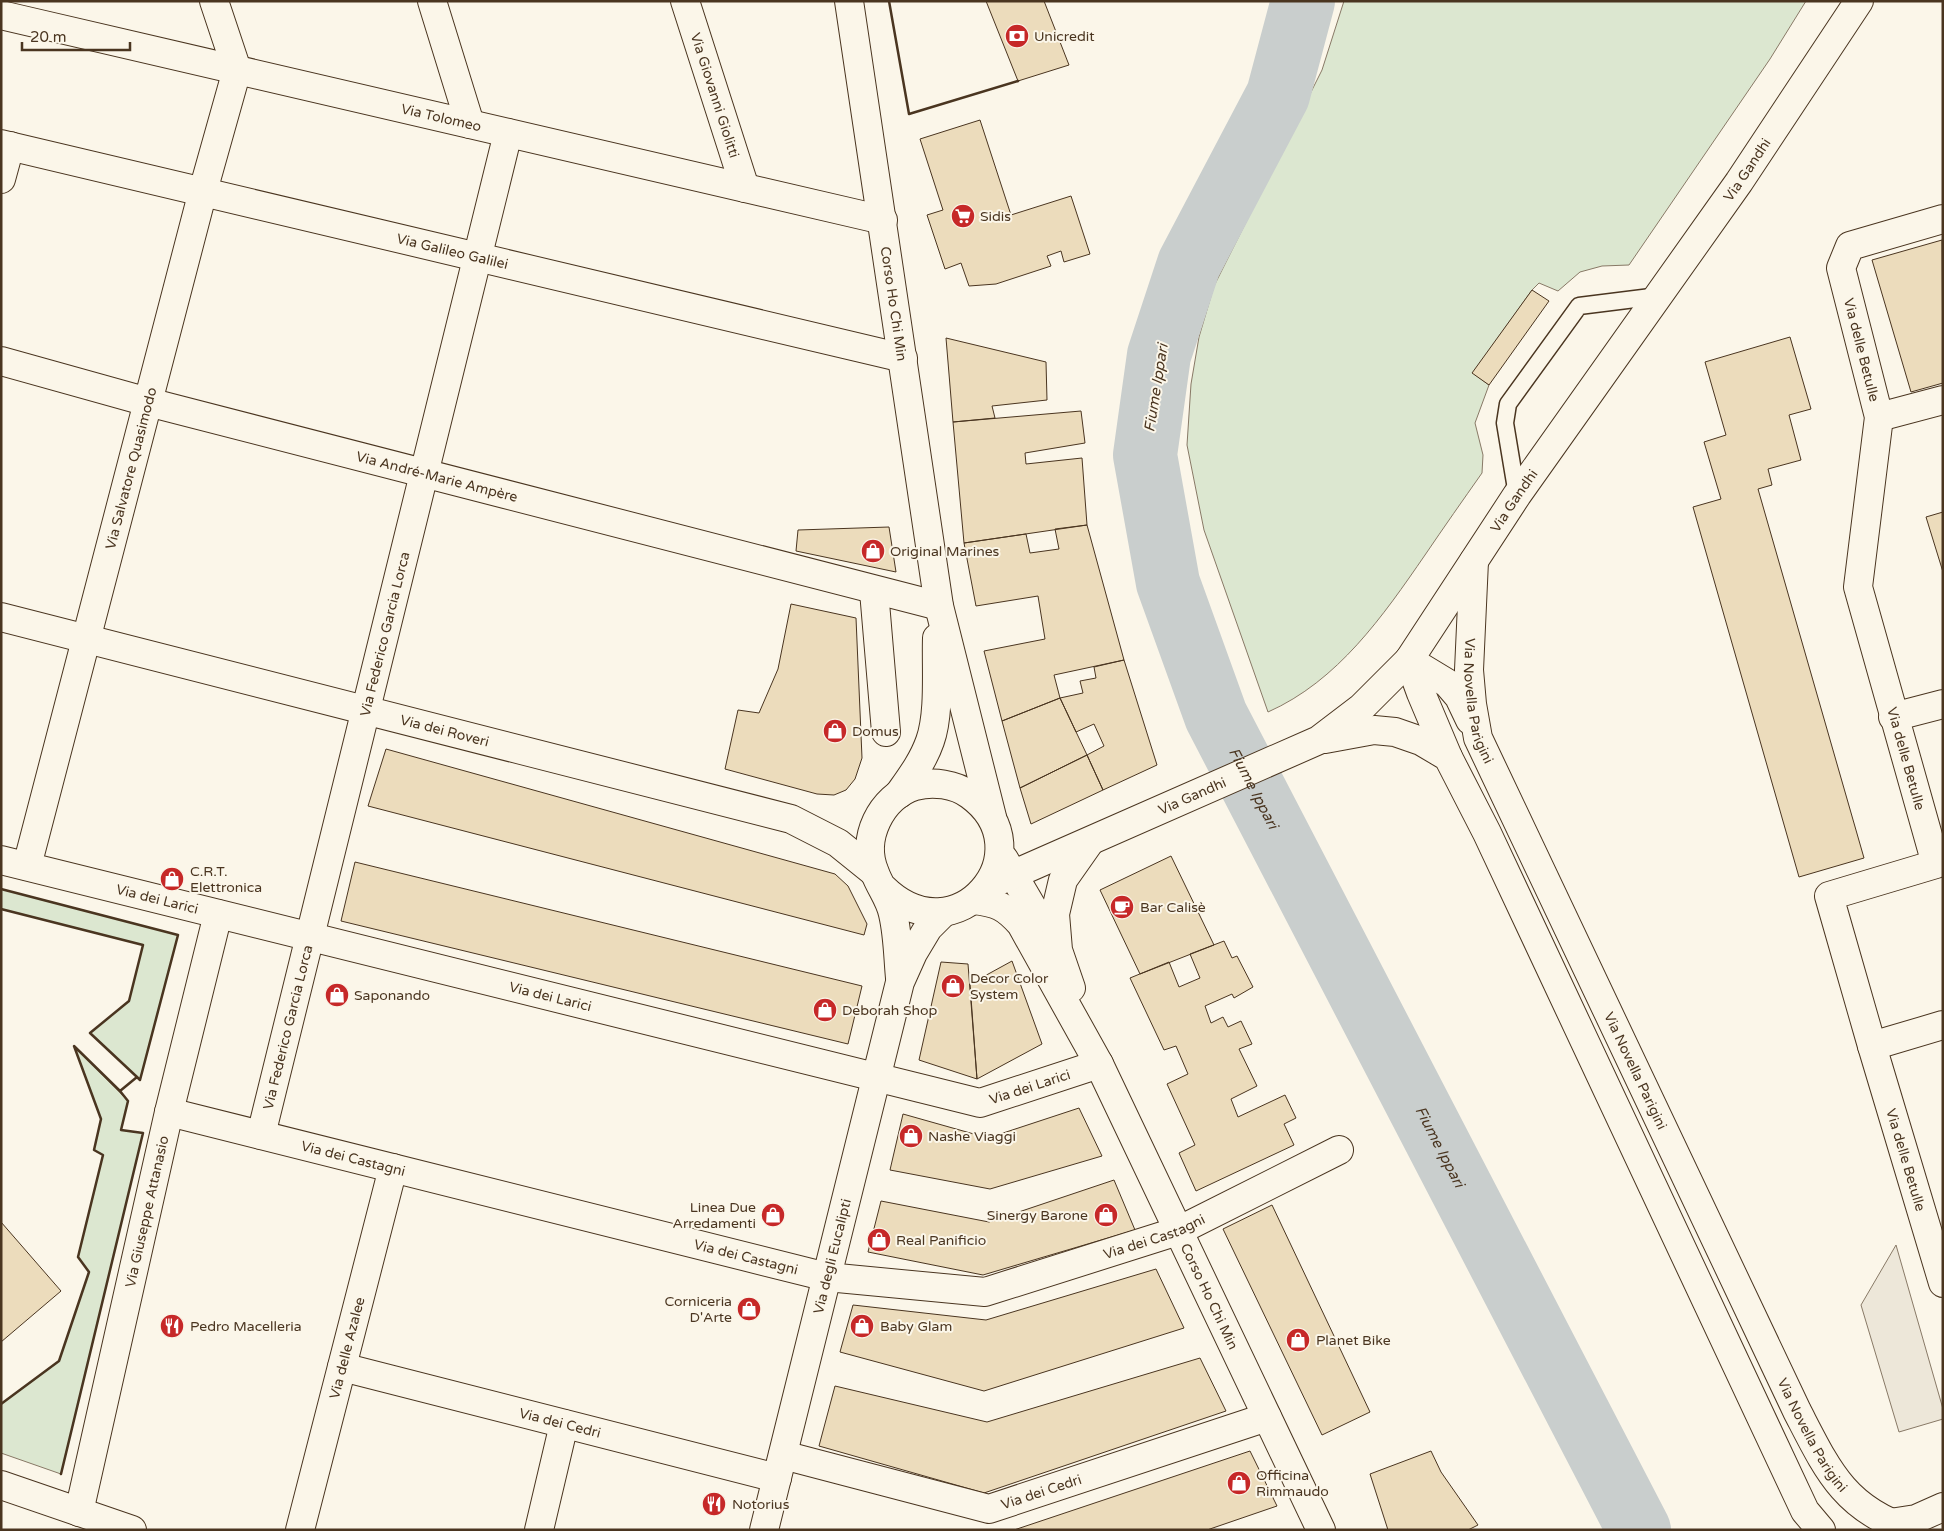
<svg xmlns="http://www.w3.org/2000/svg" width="1944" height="1531" font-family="'Varela Round',sans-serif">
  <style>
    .green { fill: #dce7d0; stroke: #887966 }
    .parking { fill: #ede7d9; stroke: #887966 }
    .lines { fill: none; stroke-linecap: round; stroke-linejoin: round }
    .river { stroke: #c9cecd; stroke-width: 64 }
    .building { fill: #ecdcbc; stroke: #4a3520 }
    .lane-casing { stroke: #4a3520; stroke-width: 19 }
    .street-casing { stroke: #4a3520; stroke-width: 30 }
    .secondary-casing { stroke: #4a3520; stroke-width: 30 }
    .lane { stroke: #fbf6e9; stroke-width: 16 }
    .street { stroke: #fbf6e9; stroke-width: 28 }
    .secondary { stroke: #fbf6e9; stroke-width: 28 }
    .wall { stroke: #4a3520; stroke-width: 2.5 }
    .labels { text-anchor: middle; stroke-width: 4; stroke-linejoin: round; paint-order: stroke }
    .poi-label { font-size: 14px; fill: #4a3520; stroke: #fbf6e9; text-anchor: start }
    .street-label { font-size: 14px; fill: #4a3520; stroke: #fbf6e9 }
    .water-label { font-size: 15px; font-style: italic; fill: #4a3520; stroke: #fbf6e9 }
  </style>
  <rect width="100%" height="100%" fill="#fbf6e9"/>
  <path class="green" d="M1344,1H1806L1770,59L1629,265L1602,266L1580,272L1558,291L1539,283L1532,290L1473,373L1489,385L1475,423L1483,455L1482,473C1463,500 1444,527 1425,555C1383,616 1338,681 1268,712L1204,530L1187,445L1191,384L1199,337L1214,286L1322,70Z
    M1,889L178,935L140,1080L90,1033L129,1001L143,945L1,909Z
    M74,1046L128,1101L121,1130L143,1133L61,1474L1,1453V1404L59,1361L89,1272L78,1257L103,1155L94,1150L101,1119Z"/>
  <path class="parking" d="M1896,1245L1943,1409V1419L1899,1432L1861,1305Z"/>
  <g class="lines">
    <path class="river" id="s1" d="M1303,1L1278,95L1189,264L1159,355L1145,455L1168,583L1216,716L1639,1530"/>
  </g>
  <path class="building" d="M986,1H1044L1069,65L1018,81Z
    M980,120L1011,215L1071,196L1090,254L1064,262L1061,251L1047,256L1051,266L996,284L969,286L961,263L945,269L927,215L943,210L920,139Z
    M1942,240L1943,383L1911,392L1872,260Z
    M1532,290L1549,301L1489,385L1472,373Z
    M1790,337L1811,409L1789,415L1801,460L1768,469L1772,485L1758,489L1864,858L1799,877L1693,507L1721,499L1704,442L1726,435L1705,362Z
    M946,338L1046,362L1047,400L992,406L995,418L953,422Z
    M1081,411L1085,443L1025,453L1026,464L1082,458L1087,525L964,543L953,422Z
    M1943,512V572L1926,517Z
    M1087,525L1124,660L1054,675L1060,698L1002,721L984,651L1045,639L1038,596L976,606L964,543L1026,534L1030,553L1059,549L1055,529Z
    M889,527L896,572L796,551L798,530Z
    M791,604L856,618L862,758L855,779L846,790L834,795L817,794L725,769L738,710L759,713L778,669Z
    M1124,660L1157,765L1103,790L1087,755L1104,746L1094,724L1076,732L1060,698L1083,693L1080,681L1096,678L1094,667Z
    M1060,698L1087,755L1020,788L1002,721Z
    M386,749L835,874L848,886L867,924L864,935L368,806Z
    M1087,755L1103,790L1031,824L1020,788Z
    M1171,856L1214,945L1140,974L1100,890Z
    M355,862L862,986L848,1044L341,921Z
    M1224,941L1232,958L1237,956L1253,987L1234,998L1232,994L1205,1006L1211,1023L1223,1017L1228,1027L1241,1021L1252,1044L1239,1049L1257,1086L1231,1099L1238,1117L1285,1095L1296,1118L1284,1124L1294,1145L1196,1191L1179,1153L1195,1145L1167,1084L1188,1074L1176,1046L1164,1050L1130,978L1169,962L1179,987L1200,978L1190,954Z
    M1012,961L1042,1044L977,1079L970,984Z
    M941,962L968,964L977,1079L919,1060Z
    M1079,1108L1102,1156L990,1189L890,1170L903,1114L988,1138Z
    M1114,1180L1135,1230L983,1275L868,1252L881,1201L989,1222Z
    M1272,1205L1370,1412L1322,1435L1223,1229Z
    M1,1222L61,1291L1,1342Z
    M1156,1269L1184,1328L984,1391L840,1352L853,1305L986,1320Z
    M1200,1358L1226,1411L984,1493L819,1446L835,1386L987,1422Z
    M1250,1451L1277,1506L1207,1530H1014Z
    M1431,1451L1441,1472L1478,1525L1468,1530H1388L1370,1474Z"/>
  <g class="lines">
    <g class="lane-casing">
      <path id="lane" d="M1517,495L1505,423L1508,404L1579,306L1659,296"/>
    </g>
    <g class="street-casing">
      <g id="street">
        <path id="s2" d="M685,1L745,188"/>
        <path d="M1,179L10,146"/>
        <path id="s3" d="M1943,219L1850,246L1841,268L1879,417L1858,587L1936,864L1829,896L1872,1046L1943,1283"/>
        <path id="s4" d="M1,361L148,402L939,606"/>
        <path d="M1879,417L1943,400"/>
        <path d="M874,591L886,732"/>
        <path id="s5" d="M1,617L791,819L838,843L874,872"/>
        <path d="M1893,717L1943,704"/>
        <path id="s6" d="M1,860L980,1103L1099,1064"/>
        <path id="s7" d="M27,866L203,191L237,70L214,1"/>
        <path d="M1872,1046L1943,1025"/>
        <path id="s8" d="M169,1112L827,1277L985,1292L1178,1231L1339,1150"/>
        <path id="s9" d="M261,1135L508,133"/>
        <path id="s10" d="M342,1367L777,1478"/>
        <path id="s11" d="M783,1455L989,1509L1267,1417"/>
        <path d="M1,1485L132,1530"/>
        <path id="s12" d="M79,1512L169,1112L218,914"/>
        <path d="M1890,1523L1916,1519L1943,1507"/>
        <path id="s13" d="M300,1530L393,1168"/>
        <path d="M539,1530L564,1424"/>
      </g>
    </g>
    <g class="secondary-casing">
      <g id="secondary">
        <path d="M432,1L470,124"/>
        <path id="s14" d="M849,1L939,606L992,817"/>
        <path id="s15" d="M1,15L883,220"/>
        <path id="s16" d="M1,144L903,358"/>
        <path id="s17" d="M1474,561L1469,670L1472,704L1478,738L1797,1411C1827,1469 1844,1509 1910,1530"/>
        <path d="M1409,660L1447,683L1459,697L1470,720"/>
        <path d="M1409,660L1421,693L1448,757"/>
        <path d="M1325,739L1374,730L1395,732L1421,741L1448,757L1487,833L1805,1511L1821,1530"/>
        <path d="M899,794C911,777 923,761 930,741C940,713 936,668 937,638"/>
        <path d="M1004,859L1052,941"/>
        <path id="s18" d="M987,886L1319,740L1361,708L1409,660L1517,495L1739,182L1859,1"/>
        <path d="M883,888C957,961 1047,851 970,795C955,784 933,781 915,786C881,797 860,839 875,873C880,887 890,899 893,914C898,935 898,957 900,978"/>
        <path id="s19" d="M974,900C997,903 1005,906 1021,924L1099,1064L1321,1530"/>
        <path d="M1071,988L1058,950L1055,914L1063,880L1089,843"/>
        <path id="s20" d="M764,1530L900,982L913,953L928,928L944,912"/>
      </g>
    </g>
    <use href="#lane" class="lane"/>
    <use href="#street" class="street"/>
    <use href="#secondary" class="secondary"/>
    <path class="wall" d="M889,1L909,114L1018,81
      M1,889L178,935L140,1080L137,1077
      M1,909L143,945L129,1001L90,1033L137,1077L120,1091L74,1046L101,1119L94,1150L103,1155L78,1257L89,1272L59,1361L1,1404
      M61,1474L143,1133L121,1130L128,1101L120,1091"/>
  </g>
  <defs>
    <g id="bank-disc" transform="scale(1.25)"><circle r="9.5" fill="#c62828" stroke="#fbf6e9"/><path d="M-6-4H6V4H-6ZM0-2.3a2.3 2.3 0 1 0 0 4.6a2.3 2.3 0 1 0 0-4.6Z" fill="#fff"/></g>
    <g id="supermarket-disc" transform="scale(1.25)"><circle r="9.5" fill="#c62828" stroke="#fbf6e9"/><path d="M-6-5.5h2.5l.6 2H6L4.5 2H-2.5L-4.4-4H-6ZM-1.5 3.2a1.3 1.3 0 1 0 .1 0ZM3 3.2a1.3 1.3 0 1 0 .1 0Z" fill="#fff"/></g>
    <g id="shop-disc" transform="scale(1.25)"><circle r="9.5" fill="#c62828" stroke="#fbf6e9"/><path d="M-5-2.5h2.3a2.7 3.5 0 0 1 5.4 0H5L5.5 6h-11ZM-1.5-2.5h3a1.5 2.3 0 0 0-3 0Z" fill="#fff"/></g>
    <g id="cafe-disc" transform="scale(1.25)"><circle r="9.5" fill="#c62828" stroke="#fbf6e9"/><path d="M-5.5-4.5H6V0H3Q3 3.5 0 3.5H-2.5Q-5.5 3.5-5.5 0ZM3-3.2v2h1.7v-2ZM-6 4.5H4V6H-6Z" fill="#fff"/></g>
    <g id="restaurant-disc" transform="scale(1.25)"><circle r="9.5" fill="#c62828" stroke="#fbf6e9"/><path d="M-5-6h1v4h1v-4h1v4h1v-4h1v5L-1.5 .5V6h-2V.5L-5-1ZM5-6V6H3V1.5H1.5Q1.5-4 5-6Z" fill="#fff"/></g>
  </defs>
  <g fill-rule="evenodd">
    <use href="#bank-disc" x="1017" y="36"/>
    <use href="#supermarket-disc" x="963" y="216"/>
    <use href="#shop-disc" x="873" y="551"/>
    <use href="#shop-disc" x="835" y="731"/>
    <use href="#shop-disc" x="172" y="879"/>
    <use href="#cafe-disc" x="1122" y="907"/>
    <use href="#shop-disc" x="953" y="986"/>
    <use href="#shop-disc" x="337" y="995"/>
    <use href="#shop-disc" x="825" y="1010"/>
    <use href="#shop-disc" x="911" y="1136"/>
    <use href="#shop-disc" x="773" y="1215"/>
    <use href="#shop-disc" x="1106" y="1215"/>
    <use href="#shop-disc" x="879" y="1240"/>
    <use href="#shop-disc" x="749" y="1309"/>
    <use href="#restaurant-disc" x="172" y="1326"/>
    <use href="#shop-disc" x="862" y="1326"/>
    <use href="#shop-disc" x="1298" y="1340"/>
    <use href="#shop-disc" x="1239" y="1483"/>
    <use href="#restaurant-disc" x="714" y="1504"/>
  </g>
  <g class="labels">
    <g class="poi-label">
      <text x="1034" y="41">Unicredit</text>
      <text x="980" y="221">Sidis</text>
      <text x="890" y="556">Original Marines</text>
      <text x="852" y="736">Domus</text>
      <text x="190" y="876">C.R.T.<tspan x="190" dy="16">Elettronica</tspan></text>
      <text x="1140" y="912">Bar Calisè</text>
      <text x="970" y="983">Decor Color<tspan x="970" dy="16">System</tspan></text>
      <text x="354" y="1000">Saponando</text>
      <text x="842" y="1015">Deborah Shop</text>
      <text x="928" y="1141">Nashe Viaggi</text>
      <text x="756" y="1212" text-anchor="end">Linea Due<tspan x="756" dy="16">Arredamenti</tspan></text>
      <text x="1088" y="1220" text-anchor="end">Sinergy Barone</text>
      <text x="896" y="1245">Real Panificio</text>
      <text x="732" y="1306" text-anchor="end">Corniceria<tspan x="732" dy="16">D'Arte</tspan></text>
      <text x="190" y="1331">Pedro Macelleria</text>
      <text x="880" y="1331">Baby Glam</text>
      <text x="1316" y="1345">Planet Bike</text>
      <text x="1256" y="1480">Officina<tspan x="1256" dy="16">Rimmaudo</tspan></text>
      <text x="732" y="1509">Notorius</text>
    </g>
    <g class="street-label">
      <text dy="5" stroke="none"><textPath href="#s2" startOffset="99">Via Giovanni Giolitti</textPath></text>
      <text dy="5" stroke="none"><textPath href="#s15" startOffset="452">Via Tolomeo</textPath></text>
      <text dy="5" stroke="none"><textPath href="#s18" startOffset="1079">Via Gandhi</textPath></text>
      <text dy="5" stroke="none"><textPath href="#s16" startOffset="464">Via Galileo Galilei</textPath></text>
      <text dy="5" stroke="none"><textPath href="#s14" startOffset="306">Corso Ho Chi Min</textPath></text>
      <text dy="5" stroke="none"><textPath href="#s3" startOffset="205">Via delle Betulle</textPath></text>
      <text dy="5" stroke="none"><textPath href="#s7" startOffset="411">Via Salvatore Quasimodo</textPath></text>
      <text dy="5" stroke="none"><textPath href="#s4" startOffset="451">Via André-Marie Ampère</textPath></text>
      <text dy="5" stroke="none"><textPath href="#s18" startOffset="674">Via Gandhi</textPath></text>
      <text dy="5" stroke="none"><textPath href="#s9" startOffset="516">Via Federico Garcia Lorca</textPath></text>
      <text dy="5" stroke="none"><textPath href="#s17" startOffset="141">Via Novella Parigini</textPath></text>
      <text dy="5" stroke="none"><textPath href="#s5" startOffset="458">Via dei Roveri</textPath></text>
      <text dy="5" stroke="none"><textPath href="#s3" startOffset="624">Via delle Betulle</textPath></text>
      <text dy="5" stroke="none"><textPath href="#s18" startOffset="224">Via Gandhi</textPath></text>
      <text dy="5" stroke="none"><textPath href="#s6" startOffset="161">Via dei Larici</textPath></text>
      <text dy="5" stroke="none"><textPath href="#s6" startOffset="566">Via dei Larici</textPath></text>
      <text dy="5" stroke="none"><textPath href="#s9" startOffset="111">Via Federico Garcia Lorca</textPath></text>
      <text dy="5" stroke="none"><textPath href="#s17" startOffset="546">Via Novella Parigini</textPath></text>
      <text dy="5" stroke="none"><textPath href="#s6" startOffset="1061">Via dei Larici</textPath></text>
      <text dy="5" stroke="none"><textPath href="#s8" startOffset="190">Via dei Castagni</textPath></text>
      <text dy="5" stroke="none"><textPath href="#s3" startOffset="1120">Via delle Betulle</textPath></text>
      <text dy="5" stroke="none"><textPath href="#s12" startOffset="308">Via Giuseppe Attanasio</textPath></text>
      <text dy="5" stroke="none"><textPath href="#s8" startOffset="1015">Via dei Castagni</textPath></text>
      <text dy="5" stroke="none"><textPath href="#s20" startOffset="282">Via degli Eucalipti</textPath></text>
      <text dy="5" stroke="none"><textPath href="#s8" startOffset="595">Via dei Castagni</textPath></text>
      <text dy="5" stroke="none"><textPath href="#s19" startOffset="472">Corso Ho Chi Min</textPath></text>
      <text dy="5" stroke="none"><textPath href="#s13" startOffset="188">Via delle Azalee</textPath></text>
      <text dy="5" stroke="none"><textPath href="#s10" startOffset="225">Via dei Cedri</textPath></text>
      <text dy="5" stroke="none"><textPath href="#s17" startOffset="951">Via Novella Parigini</textPath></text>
      <text dy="5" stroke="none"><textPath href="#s11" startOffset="268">Via dei Cedri</textPath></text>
    </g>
    <g class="water-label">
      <text transform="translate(1156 388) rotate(-81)" y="5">Fiume Ippari</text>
      <text dy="5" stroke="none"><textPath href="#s1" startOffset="838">Fiume Ippari</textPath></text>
      <text dy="5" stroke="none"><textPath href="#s1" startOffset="1242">Fiume Ippari</textPath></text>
    </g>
  </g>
  <rect width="1944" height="1531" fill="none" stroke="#4a3520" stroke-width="5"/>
  <path d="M22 42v8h108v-8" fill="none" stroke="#4a3520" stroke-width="2.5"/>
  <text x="30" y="42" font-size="15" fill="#4a3520" stroke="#fbf6e9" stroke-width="4" paint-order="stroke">20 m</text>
</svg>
